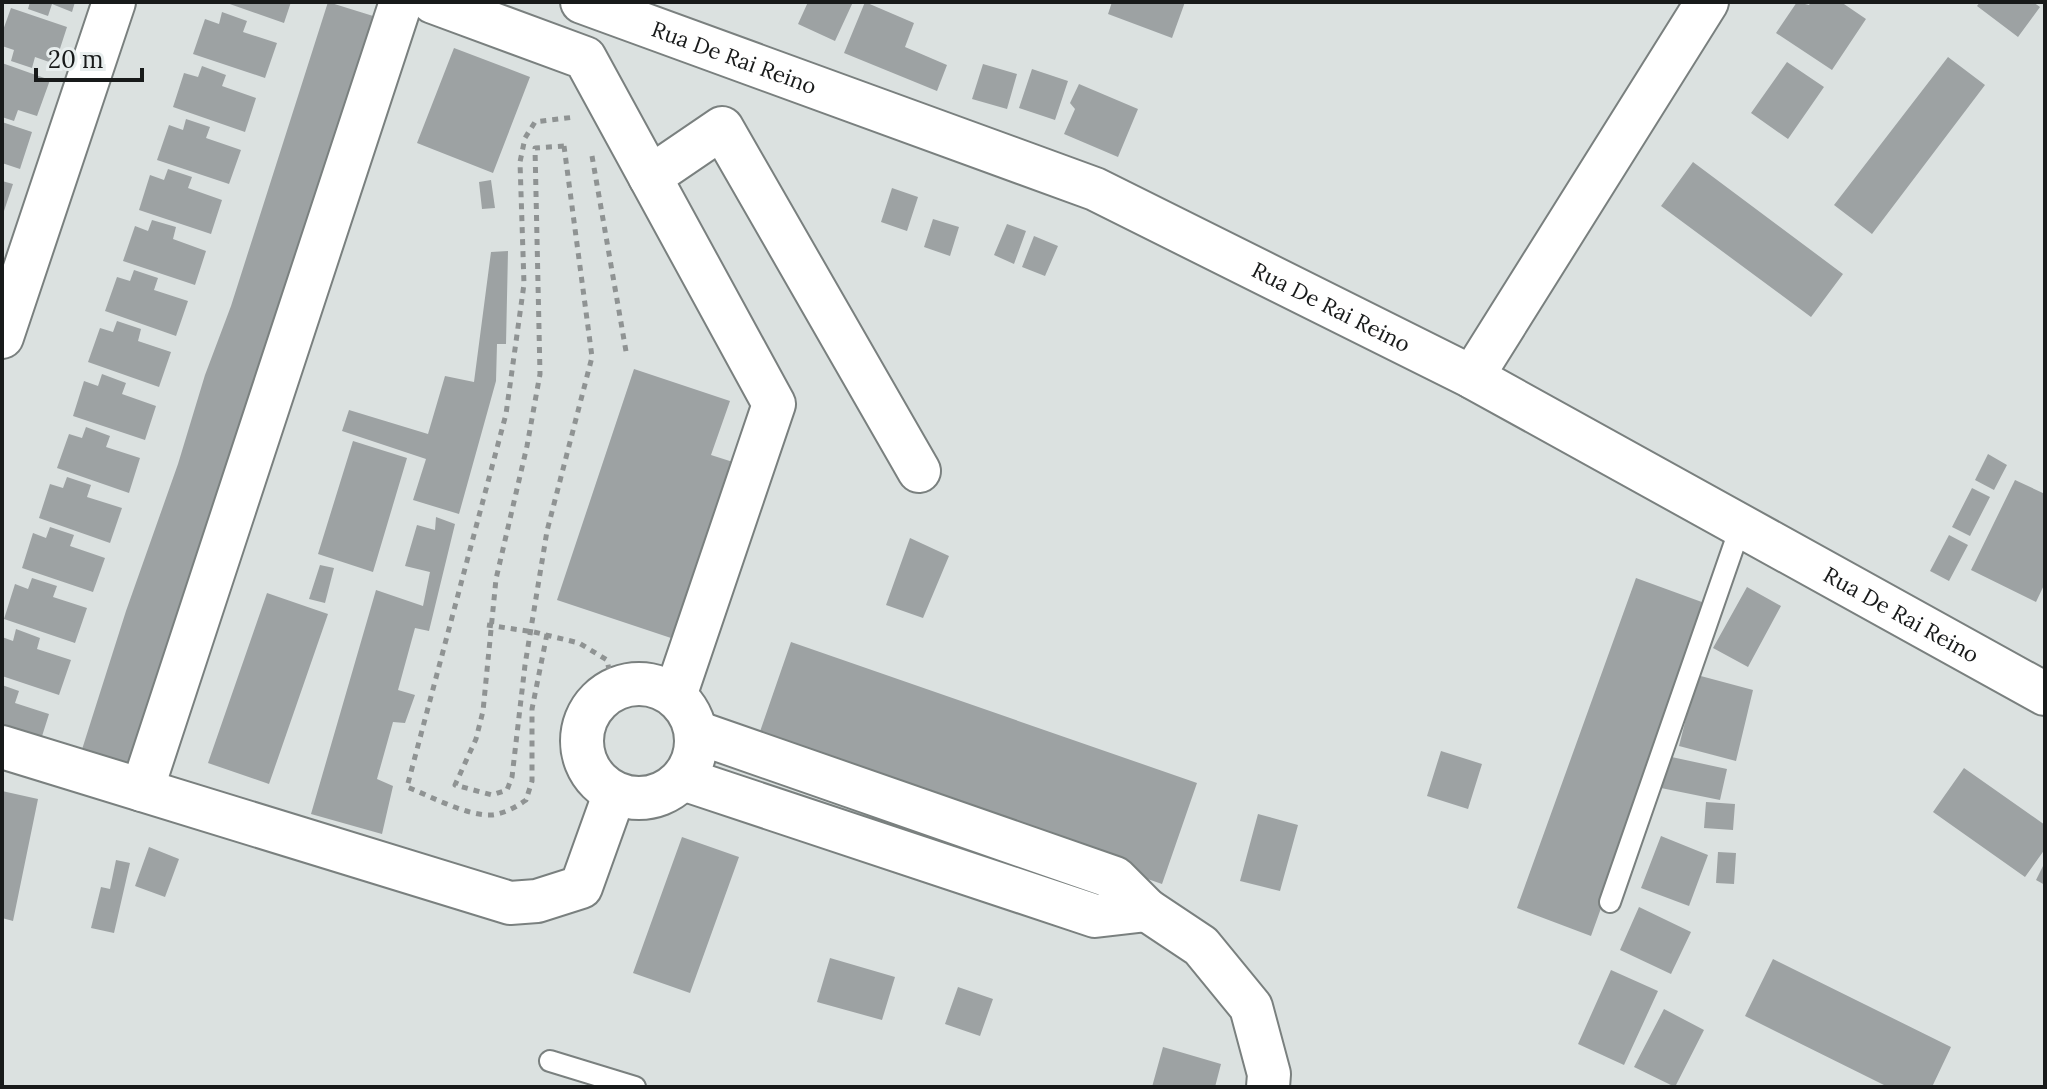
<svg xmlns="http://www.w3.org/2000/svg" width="2047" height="1089" font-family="Lora,serif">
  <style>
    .building { fill: #9da2a3 }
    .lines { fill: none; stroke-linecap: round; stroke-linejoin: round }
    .lane-casing { stroke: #7a807f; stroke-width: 24 }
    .street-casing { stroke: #7a807f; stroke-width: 46 }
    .path { stroke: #8f9393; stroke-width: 5; stroke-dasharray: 6 6; stroke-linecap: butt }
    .lane { stroke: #fff; stroke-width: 20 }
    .street { stroke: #fff; stroke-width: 42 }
    .path-bridge { stroke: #8f9393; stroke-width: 5; stroke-dasharray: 6 6; stroke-linecap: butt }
    .labels { text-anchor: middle; stroke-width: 6; stroke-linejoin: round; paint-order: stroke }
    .street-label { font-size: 22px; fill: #181a1a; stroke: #e8eeee }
  </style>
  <rect width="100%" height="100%" fill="#dbe1e0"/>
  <path class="building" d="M30,2H75L72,12L52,4L48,16L28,9Z
    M224,2H291L284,23Z
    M328,2L386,20L137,778L78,762L126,611L178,464L205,375L231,306Z
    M808,2H853L835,41L798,24Z
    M865,2L914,23L905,47L947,65L937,91L844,53Z
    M1112,2H1185L1172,38L1108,14Z
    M1797,2L1809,5L1811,2H1841L1866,19L1832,70L1776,33Z
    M1980,2H2033L2040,7L2018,37L1977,6Z
    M11,8L67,27L55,64L35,57L32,68L11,61L14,50L2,46V33Z
    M222,12L247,21L243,32L277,43L265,78L193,54L205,19L219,24Z
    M454,48L530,77L493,173L417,143Z
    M1948,57L1985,85L1872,234L1834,205Z
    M1787,62L1824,87L1788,139L1751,113Z
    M2,63L50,80L37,116L18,110L14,121L2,117Z
    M983,64L1017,74L1007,109L972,99Z
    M202,66L226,75L222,86L256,98L245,132L173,107L184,73L198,77Z
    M1032,69L1068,81L1055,120L1019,108Z
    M1079,84L1138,109L1118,157L1064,134L1075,109L1070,103Z
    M186,119L210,127L206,138L241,150L229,184L157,160L169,125L183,130Z
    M2,122L32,132L20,169L2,163Z
    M1693,162L1843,274L1811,317L1661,206Z
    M168,169L192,177L188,188L222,200L211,234L139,210L150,175L164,180Z
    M491,180L495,208L482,209L479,182Z
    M2,181L13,184L3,214H2Z
    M892,188L918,197L907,231L881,222Z
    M933,219L959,227L950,256L924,247Z
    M152,220L176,227L173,239L206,251L195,285L123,261L135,226L148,231Z
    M1007,224L1026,231L1014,264L994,255Z
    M1034,236L1058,246L1045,276L1022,267Z
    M508,251L506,344H497L496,381L459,514L413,500L426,459L342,431L349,410L428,434L445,376L474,382L491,252Z
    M134,270L158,278L154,290L188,301L176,336L105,311L117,277L130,281Z
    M117,321L141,329L138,341L171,352L159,387L88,362L100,328L113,332Z
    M634,369L730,401L711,455L736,463L677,640L557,600Z
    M102,374L126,383L122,394L156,406L145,440L73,416L84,381L98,386Z
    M86,427L110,436L106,447L140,458L129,493L57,468L69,434L82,438Z
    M353,441L407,458L373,572L318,554Z
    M1988,454L2007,465L1994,490L1975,480Z
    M67,477L91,485L87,497L122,508L110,543L39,518L50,484L63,488Z
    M2015,480L2045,494V583L2036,602L1971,570Z
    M1972,488L1990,497L1970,536L1952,527Z
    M436,517L455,524L429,631L415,628L398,690L415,695L405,723L393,722L377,779L393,786L382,834L311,814L376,590L423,606L430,572L405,566L417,525L435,530Z
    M50,527L74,535L70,546L105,558L93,592L22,568L33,533L46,538Z
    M1949,535L1968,545L1949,581L1930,571Z
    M910,538L949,556L923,618L886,605Z
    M320,565L334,568L325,603L309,599Z
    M32,578L57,586L53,597L87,608L75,643L4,619L15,584L28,589Z
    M1636,578L1710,605L1591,936L1517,908Z
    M1747,587L1781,606L1748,667L1713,648Z
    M267,593L328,614L269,784L208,763Z
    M16,629L40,638L37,649L71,660L59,695L2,676V637L13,641Z
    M791,642L1197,783L1162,884L756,743Z
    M1697,675L1753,690L1736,761L1679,746Z
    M2,685L19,691L15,703L49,714L38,749L2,737Z
    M1441,751L1482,764L1468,809L1427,796Z
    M1667,756L1727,769L1720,800L1661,788Z
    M1964,768L2045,825V849L2025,877L1933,812Z
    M2,791L38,799L13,921L2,918Z
    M1706,802L1735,804L1733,830L1704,828Z
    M1258,814L1298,825L1280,891L1240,881Z
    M1661,836L1708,855L1689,906L1641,888Z
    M682,837L739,857L690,993L633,973Z
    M149,847L179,859L165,897L135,886Z
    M1718,852L1736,853L1734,884L1716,883Z
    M116,860L130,863L114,933L91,928L101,887L110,889Z
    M2045,862V885L2036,880Z
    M1639,907L1691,932L1671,974L1620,950Z
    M830,958L895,977L882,1020L817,1002Z
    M1773,959L1951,1047L1932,1087H1888L1745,1016Z
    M1611,970L1658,991L1624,1065L1578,1044Z
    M958,987L993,999L980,1036L945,1024Z
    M1664,1009L1704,1030L1675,1087L1634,1067Z
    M1163,1047L1221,1064L1215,1087H1152Z"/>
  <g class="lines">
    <g class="lane-casing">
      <path id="lane" d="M1610,902L1741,525
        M550,1061L635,1087"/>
    </g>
    <g class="street-casing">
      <g id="street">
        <path d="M433,2L585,58L774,404L675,696"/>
        <path id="s1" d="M582,2L1095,189L1472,377L2045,694"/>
        <path d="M650,177L722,128L919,471"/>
        <path d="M2,337L114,2"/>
        <path d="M1472,377L1707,2"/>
        <circle cx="639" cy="741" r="57"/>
        <path d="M2,747L510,903L537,901L581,887L614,795"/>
        <path d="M683,779L1095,916L1147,910L1115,878L696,732"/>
        <path d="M142,790L401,2"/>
        <path d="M1147,910L1201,946L1251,1007L1269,1074L1268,1087"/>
      </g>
    </g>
    <path class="path" d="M564,146L592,357L547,531L525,665L512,777L507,790L492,795L455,785L476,739L483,711L496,579L527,446L540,374L535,148Z
      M592,156L627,357
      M534,632L579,643L607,660L613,689
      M547,634L532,709V781L526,800C516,807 504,814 491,815C467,816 430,796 407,787L506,414L524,284L520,162L525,138L535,122L575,117"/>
    <use href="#lane" class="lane"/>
    <use href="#street" class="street"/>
    <path class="path-bridge" d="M487,625L534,632"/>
  </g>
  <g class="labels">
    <g class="street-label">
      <text dy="8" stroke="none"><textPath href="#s1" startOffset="162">Rua De Rai Reino</textPath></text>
      <text dy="8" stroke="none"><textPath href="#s1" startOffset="810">Rua De Rai Reino</textPath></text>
      <text dy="8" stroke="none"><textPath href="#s1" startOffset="1458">Rua De Rai Reino</textPath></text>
    </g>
  </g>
  <rect width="2047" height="1089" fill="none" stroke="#181a1a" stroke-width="8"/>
  <path d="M36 68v12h106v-12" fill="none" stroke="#181a1a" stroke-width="4"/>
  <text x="48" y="68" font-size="24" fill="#181a1a" stroke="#e8eeee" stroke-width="6" paint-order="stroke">20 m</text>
</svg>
